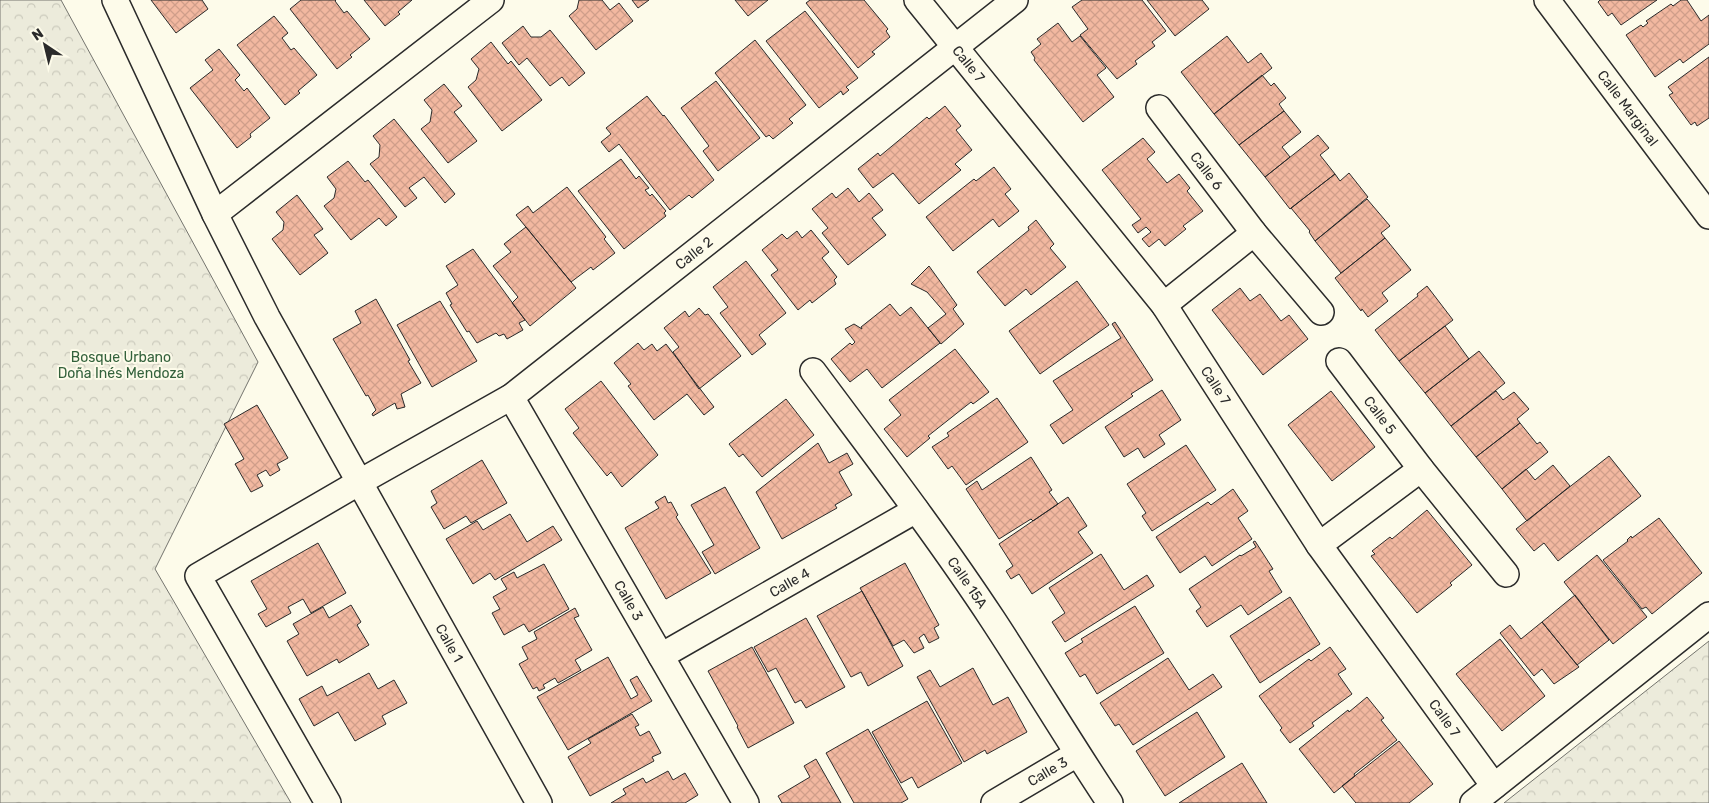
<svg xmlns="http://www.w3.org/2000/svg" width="1709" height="803" font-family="Rubik,sans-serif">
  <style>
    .park { fill: url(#park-crowns); stroke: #74746e }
    .building { fill: url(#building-cross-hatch); stroke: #2b2b2b }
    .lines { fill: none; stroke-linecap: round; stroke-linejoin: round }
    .street-casing { stroke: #2b2b2b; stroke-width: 28 }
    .street { stroke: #fdfbea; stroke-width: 25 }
    .labels { text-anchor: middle; stroke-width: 4; stroke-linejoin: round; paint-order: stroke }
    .street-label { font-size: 14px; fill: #2b2b2b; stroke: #fdfbea }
    .park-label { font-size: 14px; fill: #34623c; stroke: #fdfbea }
  </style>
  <defs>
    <pattern id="park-crowns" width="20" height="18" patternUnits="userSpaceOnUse" patternTransform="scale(1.25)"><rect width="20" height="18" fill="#ecebdb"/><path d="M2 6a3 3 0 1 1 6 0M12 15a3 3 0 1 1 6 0" fill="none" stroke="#cbcabc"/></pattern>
    <pattern id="building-cross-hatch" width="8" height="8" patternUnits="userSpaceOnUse" patternTransform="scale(1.25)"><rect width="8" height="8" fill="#f2b8a0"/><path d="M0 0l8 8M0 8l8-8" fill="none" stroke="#d09e8a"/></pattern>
  </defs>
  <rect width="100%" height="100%" fill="#fdfbea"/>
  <path class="park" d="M0,0H61L258,362L155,569L291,803H0Z
    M1709,641V803H1504Z"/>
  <path class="building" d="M151,0H202L208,9L176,33Z
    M301,0H336L335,1L344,13L347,11L370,39L350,55L352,57L337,69L290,9Z
    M364,0H412L398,12L400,14L385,26Z
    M579,0H602L610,10L619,3L633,21L596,50L569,16L577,9Z
    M632,0H649L638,8Z
    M735,0H768L748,16Z
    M810,0H864L888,29L886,31L890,37L872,52L875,54L858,68L806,3Z
    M1082,0H1142L1166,31L1152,42L1155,46L1135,61L1137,64L1117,79L1080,35L1088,29L1072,7Z
    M1147,0H1202L1209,9L1175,36Z
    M1600,0H1657L1621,25L1612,13L1608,16L1598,2Z
    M1681,0H1687L1701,21L1709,15V44L1683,63L1680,59L1655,77L1626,35L1641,25L1643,27L1648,23L1646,21L1671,4L1673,6Z
    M805,11L858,78L846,87L849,90L843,95L841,91L819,108L766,41Z
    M274,16L288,33L282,38L291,50L294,48L317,75L298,91L300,93L285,105L237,45Z
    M1058,23L1072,42L1080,36L1106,68L1097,75L1114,97L1083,122L1034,60L1035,58L1031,52L1041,44L1037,39Z
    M523,26L531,37H541L550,30L585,73L569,86L562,77L550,86L527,58L519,65L502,43Z
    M1227,36L1248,63L1261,53L1272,68L1214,114L1181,72Z
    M755,40L806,105L789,119L793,123L773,139L769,135L766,137L715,73Z
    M491,42L508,64L511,61L542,100L502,131L468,87L476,80L479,69L471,59Z
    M219,49L240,75L235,80L244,91L247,88L270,118L250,134L251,137L237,148L190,88L213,70L205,60Z
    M1709,57V118L1697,126L1695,122L1691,125L1669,95L1673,93L1668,87Z
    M1262,75L1271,86L1274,83L1286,98L1279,104L1284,111L1239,145L1214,114Z
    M716,81L760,138L718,171L703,151L709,146L681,108Z
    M444,84L462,106L454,112L477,141L448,163L421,129L430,122L432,110L424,100Z
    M647,96L663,116L664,115L714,180L692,198L689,195L670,210L619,144L609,152L601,142L611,134L606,128Z
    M945,106L961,126L956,130L972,150L955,164L961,170L919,204L893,173L873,188L858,169L878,153L880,156L927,117L929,119Z
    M1284,111L1301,132L1282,147L1290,157L1265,177L1239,145Z
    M394,119L455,194L445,203L424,177L409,188L417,198L405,207L370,164L379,157L380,145L373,136Z
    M1318,135L1329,148L1320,155L1335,174L1290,209L1265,177Z
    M1143,138L1155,152L1147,159L1167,183L1179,174L1190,188L1187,191L1203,211L1183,226L1186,229L1165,246L1159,239L1149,247L1142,239L1151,232L1146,227L1138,233L1132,225L1141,219L1102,170Z
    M621,159L636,179L639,176L649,188L645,190L650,196L652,194L666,211L664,213L666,216L624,249L578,191Z
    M348,161L365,182L368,180L397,217L386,226L379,218L351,240L324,206L334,198L336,189L327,177Z
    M994,167L1011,189L1005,194L1019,211L999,227L993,219L953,251L926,217L974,179L976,181Z
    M1349,173L1368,197L1315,241L1309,232L1310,231L1291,208L1335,174L1340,181Z
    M567,187L606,237L604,239L615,253L593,270L591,267L571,282L516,215L528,206L533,213Z
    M848,188L859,202L869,193L883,210L872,218L886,235L848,265L822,233L828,228L812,209L832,193L836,198Z
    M297,195L323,229L314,235L328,253L300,275L272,239L283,230L284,222L276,212Z
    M1367,199L1390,226L1381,233L1385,238L1341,273L1315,241Z
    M1036,220L1054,244L1050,248L1066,267L1031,295L1026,289L1005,306L977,272L1029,230L1028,227Z
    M526,227L576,288L530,326L512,303L518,297L493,266L511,252L504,244Z
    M811,230L829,252L822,258L837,277L834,280L836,284L812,303L810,300L798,310L771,275L778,270L762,250L782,234L787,239L797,231L802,238Z
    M1385,238L1411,270L1382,293L1388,301L1368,317L1362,309L1361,311L1335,278Z
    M473,249L525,320L519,323L523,330L507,339L504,334L499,336L496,333L477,343L469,331L467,332L450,305L452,304L446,293L458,285L446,266Z
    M746,261L786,313L759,335L766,344L752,355L720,313L728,307L713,287Z
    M929,266L957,305L953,309L964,324L941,344L928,328L946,314L927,292L911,284Z
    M1077,281L1109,325L1040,374L1009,331Z
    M1427,286L1453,320L1399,361L1375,330L1418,296L1417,294Z
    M1240,288L1250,301L1260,294L1281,321L1289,315L1308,339L1263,375L1212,310Z
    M376,299L410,360L408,361L421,383L401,394L405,407L397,409L395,403L373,416L372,414L376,410L368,395L366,396L333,339L361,323L355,311Z
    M440,301L477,361L432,387L397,325Z
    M890,304L900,316L911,307L940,343L882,388L867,369L850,382L831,359L850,343L852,345L855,342L845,329L854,324L862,329L861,327Z
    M699,308L705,315L708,314L741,356L699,389L673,352L679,347L664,328L685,311L689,317Z
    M1115,322L1153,380L1131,394L1133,396L1063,444L1050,425L1073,410L1053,381L1121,338L1112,324Z
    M1445,326L1469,359L1425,393L1399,361Z
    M638,343L644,350L652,344L657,351L666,344L714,407L704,415L687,394L654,420L628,386L631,384L614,363Z
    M955,349L989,392L973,404L971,402L928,436L930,438L907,457L884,429L901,415L889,400Z
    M1479,351L1505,383L1451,426L1425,393Z
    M601,381L658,455L622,487L611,472L607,476L573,433L579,428L565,409Z
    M1162,390L1181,420L1159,435L1165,444L1144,458L1138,448L1124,457L1105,427Z
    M1331,391L1375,447L1332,481L1288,425Z
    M1496,391L1503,400L1514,392L1529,409L1517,419L1520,423L1476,457L1451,426Z
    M997,398L1028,442L966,485L952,466L948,469L932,447L949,436L947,433Z
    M786,399L814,435L762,477L743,454L739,457L729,444Z
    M257,405L288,458L277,464L280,470L270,476L266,470L257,475L263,486L251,492L235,464L244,459L224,424Z
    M1520,423L1537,444L1540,442L1548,452L1502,489L1476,457Z
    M818,443L829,463L847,453L853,464L839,472L852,495L835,505L837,508L782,539L756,492Z
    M1186,445L1216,490L1152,531L1142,516L1146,513L1127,484Z
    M1609,456L1641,496L1558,561L1544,543L1534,551L1516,529Z
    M1031,457L1052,490L1049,492L1058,504L1033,521L1031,519L999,539L966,489L977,481L982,490Z
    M482,460L507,503L471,523L466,516L444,529L431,507L437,503L431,491Z
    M1553,465L1570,486L1527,521L1502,489L1526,469L1535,480Z
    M725,487L760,548L715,574L702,552L714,545L691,505Z
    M1233,489L1248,511L1238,518L1252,539L1212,566L1205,556L1180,573L1156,537L1208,502L1211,505Z
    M665,496L668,503L671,502L678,515L676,517L711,573L666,599L625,528L659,508L655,502Z
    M1068,497L1087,526L1078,532L1093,553L1032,594L1019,574L1011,579L1006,571L1013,566L999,544Z
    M1427,510L1472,565L1450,583L1452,585L1417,613L1371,556L1375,554L1372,551L1390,537L1392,539Z
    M510,514L527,542L553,526L562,540L495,580L490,573L473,584L446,539L477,521L483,530Z
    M1659,518L1702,573L1652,614L1646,607L1642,609L1603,560L1628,541L1627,540L1631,536L1632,538Z
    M1255,541L1273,569L1269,571L1282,592L1248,615L1241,605L1207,627L1196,611L1201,607L1189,589L1240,555L1241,556L1256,547L1253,542Z
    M318,543L346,593L311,613L303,599L288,607L291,613L266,627L258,614L267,609L251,581Z
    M1101,554L1124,590L1147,575L1154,586L1065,642L1052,622L1065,613L1049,588Z
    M1597,555L1647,617L1613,644L1564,582Z
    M905,563L939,625L934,628L939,638L929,643L924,634L919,638L924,648L914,653L904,640L893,646L860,588Z
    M544,564L569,609L529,632L524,624L504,635L492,613L500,609L493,597L507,589L501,579L514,572L517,578Z
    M862,591L903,666L868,686L861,672L851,677L817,616Z
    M1575,595L1609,640L1577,665L1542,622Z
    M1290,597L1320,644L1260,683L1230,636Z
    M351,605L361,622L357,625L369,645L339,663L337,659L307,676L287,641L299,634L293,624L323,607L329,618Z
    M1135,606L1164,653L1097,694L1085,674L1080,677L1065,653L1083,642L1081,639Z
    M575,608L579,616L574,618L592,650L575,660L581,670L558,683L555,678L543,685L545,688L539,691L537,687L533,689L519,664L528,659L522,647L537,639L534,632Z
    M806,618L845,687L806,708L801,700L795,703L776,668L768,672L754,647Z
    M1542,622L1579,667L1554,684L1542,669L1534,676L1500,633L1510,625L1521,639Z
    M1500,639L1545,696L1502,731L1456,674Z
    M752,647L794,723L748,748L737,727L738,726L708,671Z
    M1330,647L1346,669L1338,674L1352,694L1312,723L1314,726L1290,743L1280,730L1282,728L1259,696L1309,659L1311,661Z
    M608,657L631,699L638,695L630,680L637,676L652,701L568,750L537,697Z
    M1168,658L1189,690L1213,674L1222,687L1133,745L1119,724L1115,726L1100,703Z
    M973,668L993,705L1008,697L1027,732L987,754L985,750L964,762L917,677L930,670L940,687Z
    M369,673L378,689L394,680L407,703L382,716L386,724L355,741L338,712L314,726L299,699L322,686L327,696Z
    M1367,697L1384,718L1381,720L1397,740L1354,774L1355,776L1334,793L1299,749L1348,710L1349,712Z
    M927,701L962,763L918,788L912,777L901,783L872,732Z
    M1197,712L1225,757L1165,796L1136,751Z
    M632,714L639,725L635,727L640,736L649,731L661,753L652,757L654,761L590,796L568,757L591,743L588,739Z
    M868,729L908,799L901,803H854L826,753Z
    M1399,741L1433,784L1409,803H1356L1342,786Z
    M816,759L841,803H782L778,796L810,777L804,766Z
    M1242,763L1267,803H1179L1210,783Z
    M668,771L673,780L685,773L698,795L685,803H611L626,794L623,789L643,778L646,783Z"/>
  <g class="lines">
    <g class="street-casing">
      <g id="street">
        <path id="s1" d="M115,0L215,214L267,317L539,803"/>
        <path id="s2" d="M917,0L1164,305L1319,545L1494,786"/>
        <path id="s3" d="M1547,0L1709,216"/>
        <path id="s4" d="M1159,108L1254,233L1321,312"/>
        <path d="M215,214L491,0"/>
        <path d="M1164,305L1254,233"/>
        <path id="s5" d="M1339,361L1421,469L1506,574"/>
        <path id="s6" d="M813,371C874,453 937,535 993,620C1033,681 1070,743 1110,803"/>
        <path id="s7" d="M511,397L746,803"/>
        <path d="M1319,545L1421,469"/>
        <path id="s8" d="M661,656L916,510"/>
        <path id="s9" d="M328,803L198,576L358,483L511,397L1015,0"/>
        <path id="s10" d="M994,803L1077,754"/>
        <path d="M1473,803L1709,615"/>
      </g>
    </g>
    <use href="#street" class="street"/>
  </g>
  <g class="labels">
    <g class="street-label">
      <text dy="5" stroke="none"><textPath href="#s2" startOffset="82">Calle 7</textPath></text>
      <text dy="5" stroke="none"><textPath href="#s3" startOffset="135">Calle Marginal</textPath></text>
      <text dy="5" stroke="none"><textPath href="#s4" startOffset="79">Calle 6</textPath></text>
      <text dy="5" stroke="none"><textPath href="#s9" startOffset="855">Calle 2</textPath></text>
      <text dy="5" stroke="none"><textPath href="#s2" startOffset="488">Calle 7</textPath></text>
      <text dy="5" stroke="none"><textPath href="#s5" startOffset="68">Calle 5</textPath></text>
      <text dy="5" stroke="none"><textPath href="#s8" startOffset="148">Calle 4</textPath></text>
      <text dy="5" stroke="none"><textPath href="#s6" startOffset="262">Calle 15A</textPath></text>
      <text dy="5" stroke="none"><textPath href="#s7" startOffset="235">Calle 3</textPath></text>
      <text dy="5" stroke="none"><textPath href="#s1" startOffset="725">Calle 1</textPath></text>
      <text dy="5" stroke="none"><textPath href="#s2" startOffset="892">Calle 7</textPath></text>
      <text dy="5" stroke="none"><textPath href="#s10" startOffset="62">Calle 3</textPath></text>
    </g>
    <g class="park-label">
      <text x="121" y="362">Bosque Urbano<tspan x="121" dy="16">Doña Inés Mendoza</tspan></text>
    </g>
  </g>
  <g transform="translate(45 45) rotate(325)" stroke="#fdfbea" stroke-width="4" paint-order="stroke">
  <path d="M0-4L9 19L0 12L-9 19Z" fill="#2b2b2b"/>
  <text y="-8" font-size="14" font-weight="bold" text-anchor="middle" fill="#2b2b2b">N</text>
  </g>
</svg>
